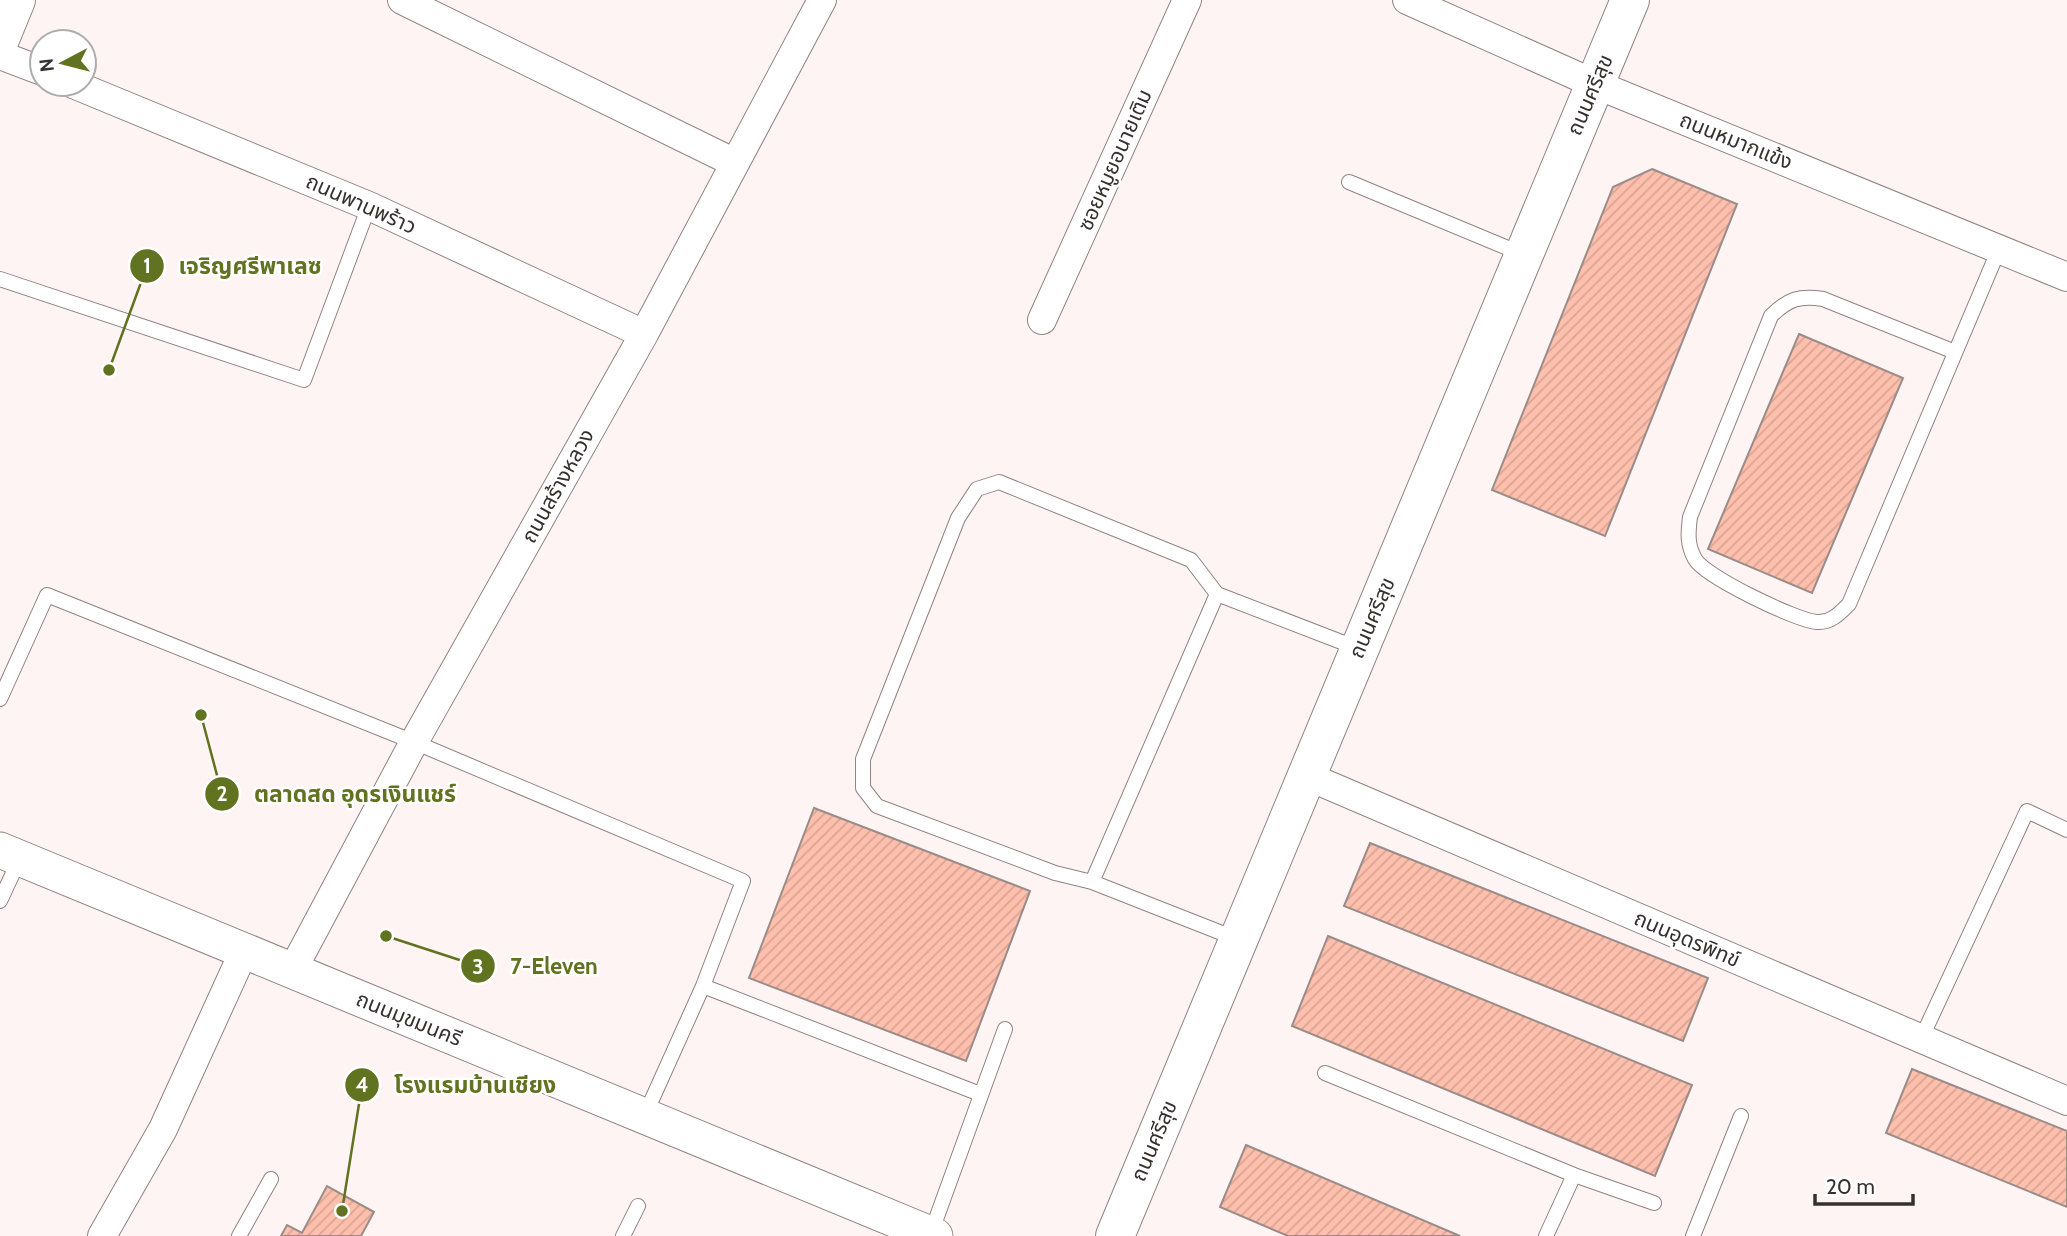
<svg xmlns="http://www.w3.org/2000/svg" width="2067" height="1236" font-family="Cabin,'Noto Sans Thai',sans-serif">
  <style>
    .building { fill: url(#building-hatch); stroke: #9a8c88; stroke-width: 2 }
    .lines { fill: none; stroke-linecap: round; stroke-linejoin: round }
    .service-casing { stroke: #918282; stroke-width: 16 }
    .minor-casing { stroke: #918282; stroke-width: 30 }
    .tertiary-casing { stroke: #918282; stroke-width: 37 }
    .secondary-casing { stroke: #918282; stroke-width: 40 }
    .service { stroke: #fff; stroke-width: 14 }
    .minor { stroke: #fff; stroke-width: 28 }
    .tertiary { stroke: #fff; stroke-width: 35 }
    .secondary { stroke: #fff; stroke-width: 38 }
    .labels { text-anchor: middle; stroke-width: 5; stroke-linejoin: round; paint-order: stroke }
    .street-label { font-size: 21px; fill: #363030; stroke: #fff }
    .leader { fill: none; stroke: #617220; stroke-width: 2.5 }
    .callout-dot { fill: #617220; stroke: #fff; stroke-width: 2.5 }
    .mark-label { font-size: 21px; text-anchor: middle; font-weight: bold; fill: #fff }
    .callout-label { font-size: 23px; text-anchor: middle; font-weight: bold; fill: #617220; stroke: #fff; stroke-width: 5; stroke-linejoin: round; paint-order: stroke }
  </style>
  <defs>
    <pattern id="building-hatch" width="6" height="6" patternUnits="userSpaceOnUse" patternTransform="scale(1.75)"><rect width="6" height="6" fill="#febfac"/><path d="M-1 1l2-2M0 6l6-6M5 7l2-2" fill="none" stroke="#daa494"/></pattern>
  </defs>
  <rect width="100%" height="100%" fill="#fef4f4"/>
  <path class="building" d="M1652,169L1737,204L1605,536L1492,490L1613,187Z
    M1799,334L1903,378L1812,593L1708,549Z
    M814,808L1030,891L966,1061L749,978Z
    M1370,843L1708,978L1683,1041L1344,906Z
    M1328,936L1692,1085L1655,1176L1292,1026Z
    M1912,1069L2067,1131V1207L1886,1133Z
    M1246,1145L1460,1236H1288L1220,1207Z
    M327,1186L374,1212L361,1236H281L287,1225L302,1233Z"/>
  <g class="lines">
    <g class="service-casing">
      <path id="service" d="M1349,182L1522,254
        M0,279L304,380L369,206
        M1955,352L1823,299C1800,295 1788,299 1771,316L1690,517C1688,533 1687,545 1695,559C1704,576 1797,621 1817,622C1831,623 1840,613 1849,604L1999,249
        M1217,594L1191,560L999,482L977,489L958,518L863,759V788L877,806L1055,873L1092,882L1217,594L1357,648
        M0,699L47,595L414,742L743,881L703,986L645,1115
        M1092,882L1237,939
        M0,901L20,858
        M703,986L980,1094
        M1921,1039L2027,811L2067,830
        M1325,1073L1574,1175L1546,1236
        M1574,1175L1654,1203
        M931,1233L1005,1029
        M239,1236L271,1179
        M623,1236L638,1206
        M1693,1236L1741,1116"/>
    </g>
    <g class="minor-casing">
      <path id="minor" d="M402,0L735,163
        M1407,0L1595,84L2067,277
        M0,55L42,71
        M73,84L369,206L644,334
        M1042,320L1187,0
        M1307,776L2067,1101
        M292,971L414,742L644,334L822,0
        M102,1236L163,1129L244,951"/>
    </g>
    <g class="tertiary-casing">
      <path id="tertiary" d="M0,850L935,1236"/>
    </g>
    <g class="secondary-casing">
      <path id="secondary" d="M0,39L16,0
        M1115,1236L1630,0"/>
    </g>
    <use href="#service" class="service"/>
    <use href="#minor" class="minor"/>
    <use href="#tertiary" class="tertiary"/>
    <use href="#secondary" class="secondary"/>
  </g>
  <g class="labels">
    <g class="street-label">
      <text transform="translate(1590 95) rotate(-67)" y="7">ถนนศรีสุข</text>
      <text transform="translate(1736 141) rotate(22)" y="7">ถนนหมากแข้ง</text>
      <text transform="translate(1115 160) rotate(-66)" y="7">ซอยหมูยอนายเติม</text>
      <text transform="translate(361 204) rotate(24)" y="7">ถนนพานพร้าว</text>
      <text transform="translate(558 486) rotate(-61)" y="7">ถนนสร้างหลวง</text>
      <text transform="translate(1372 618) rotate(-67)" y="7">ถนนศรีสุข</text>
      <text transform="translate(1687 939) rotate(23)" y="7">ถนนอุดรพิทข์</text>
      <text transform="translate(409 1019) rotate(22)" y="7">ถนนมุขมนครี</text>
      <text transform="translate(1154 1141) rotate(-67)" y="7">ถนนศรีสุข</text>
    </g>
  </g>
  <path class="leader" d="M109 370L147 266M201 715L222 794M386 936L478 966M342 1211L362 1085"/>
  <g class="callout-dot">
    <circle cx="109" cy="370" r="7"/>
    <circle cx="201" cy="715" r="7"/>
    <circle cx="386" cy="936" r="7"/>
    <circle cx="342" cy="1211" r="7"/>
    <circle cx="147" cy="266" r="18"/>
    <circle cx="222" cy="794" r="18"/>
    <circle cx="478" cy="966" r="18"/>
    <circle cx="362" cy="1085" r="18"/>
  </g>
  <g class="mark-label">
    <text x="147" y="273">1</text>
    <text x="222" y="801">2</text>
    <text x="478" y="974">3</text>
    <text x="362" y="1092">4</text>
  </g>
  <g class="callout-label">
    <text x="250" y="274">เจริญศรีพาเลซ</text>
    <text x="355" y="802">ตลาดสด อุดรเงินแชร์</text>
    <text x="554" y="974">7-Eleven</text>
    <text x="475" y="1093">โรงแรมบ้านเชียง</text>
  </g>
  <g transform="translate(63 63) rotate(263)"><circle r="33" fill="#ffffff" stroke="#afacac" stroke-width="2"/>
  <path d="M0-5L12 26L0 18L-12 26Z" fill="#617220"/>
  <text y="-10" font-size="19" font-weight="bold" text-anchor="middle" fill="#363030">N</text>
  </g>
  <path d="M1815 1194v10h98v-10" fill="none" stroke="#363030" stroke-width="3.5"/>
  <text x="1826" y="1194" font-size="21" fill="#363030" stroke="#ffffff" stroke-width="5" paint-order="stroke">20 m</text>
</svg>
